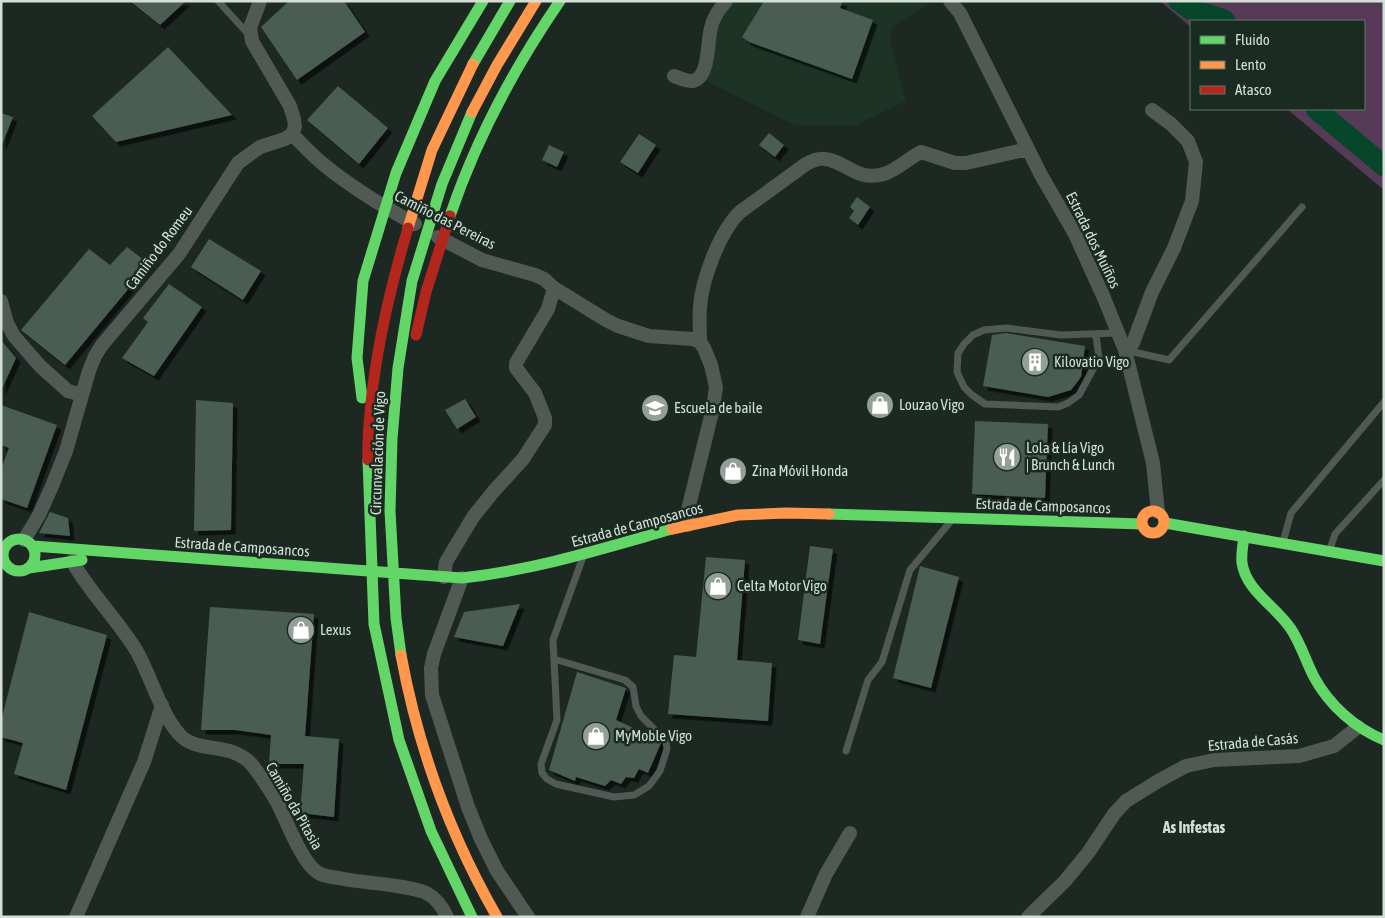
<svg xmlns="http://www.w3.org/2000/svg" width="1385" height="918" font-family="'Asap Condensed',sans-serif">
  <style>
    .built { fill: #1c3326 }
    .green { fill: #563a58 }
    .lines { fill: none; stroke-linecap: round; stroke-linejoin: round }
    .river { stroke: #07462b; stroke-width: 21 }
    .building { fill: #495d52; filter: url(#shadow) }
    .lane { stroke: #515954; stroke-width: 7 }
    .street { stroke: #515954; stroke-width: 14 }
    .fast { stroke: #63d668; stroke-width: 11 }
    .slow { stroke: #ff974d; stroke-width: 11 }
    .jam { stroke: #b3261e; stroke-width: 11 }
    .labels { text-anchor: middle; stroke-width: 5; stroke-linejoin: round; paint-order: stroke }
    .street-label { font-size: 15px; fill: #d4dfd8; stroke: #1a2c21 }
    .poi-label { font-size: 15px; fill: #d4dfd8; stroke: #1a2c21; text-anchor: start }
    .neighbourhood-label { font-size: 16px; font-weight: bold; fill: #d4dfd8; stroke: #1a2c21 }
  </style>
  <defs>
    <filter id="shadow"><feDropShadow dx="4.5" dy="4.5" stdDeviation="0" flood-color="#0009"/></filter>
  </defs>
  <rect width="100%" height="100%" fill="#1e2822"/>
  <path class="built" d="M730,1H933L892,27L890,39L906,101L854,126L795,125L705,80L714,29Z"/>
  <path class="green" d="M1160,1H1384V190L1287,109H1364V21H1191V27Z"/>
  <g class="lines">
    <path class="river" d="M1179,1L1190,9L1219,18L1225,21
      M1316,109L1384,166"/>
  </g>
  <path class="building" d="M130,1H186L160,25Z
    M289,1H344L365,32L297,80L261,27Z
    M764,1H843L840,8L873,20L852,79L749,42L742,37Z
    M168,47L232,115L116,142L92,116Z
    M338,86L388,128L359,164L307,120Z
    M1,113L13,117L2,145H1Z
    M769,133L784,145L775,157L759,145Z
    M639,134L656,145L638,173L620,162Z
    M549,145L564,152L557,167L542,160Z
    M857,197L870,207L858,225L849,218L854,211L850,207Z
    M209,239L261,271L243,300L191,267Z
    M127,247L149,264L65,365L21,330L89,249L110,265Z
    M169,284L202,307L154,376L122,358L148,322L143,318Z
    M1006,333L1085,346L1081,377L1071,390L1048,397L983,386L992,335Z
    M1,340L16,358L1,391Z
    M465,399L476,417L457,429L445,410Z
    M196,400L233,403L231,530L194,531Z
    M1,405L57,425L27,508L1,499V469L9,448L1,445Z
    M975,421L1048,424L1045,498L972,494Z
    M50,512L68,518L70,536L39,533Z
    M810,546L833,549L820,644L798,640Z
    M706,557L745,560L737,660L772,663L768,721L668,714L674,655L696,657Z
    M920,566L959,577L931,688L893,678Z
    M520,604L503,646L454,637L464,612Z
    M210,607L314,614L305,736L339,739L334,817L300,813L304,764H269L271,735L235,730H201Z
    M29,612L107,635L66,790L14,774L23,743L1,737V721Z
    M577,672L626,688L616,720L655,738L661,743L648,773L639,769L634,778L626,777L621,784L611,780L605,786L576,777L575,781L549,770Z"/>
  <g class="lines">
    <path class="lane" d="M218,1L250,36
      M1096,335L1099,358L1079,395L1068,403L1058,407L985,404L972,395L964,387L957,372L958,353L964,344L973,335L984,330L1007,328L1061,335L1117,333
      M1125,350L1169,360L1302,207
      M1283,542L1291,513L1384,402
      M1330,549L1335,534L1384,480
      M554,659L625,680L633,687L636,706L641,716L666,741L667,749L660,771L649,786L634,795L614,797L556,784L547,779L542,773L541,764L557,720L553,640L583,557
      M846,751L868,680L882,662L910,570L951,521"/>
    <path class="street" d="M950,1L960,13L1041,175L1075,234L1104,298L1125,350L1153,463L1158,512
      M674,76C680,78 687,82 693,81C710,77 707,41 711,28C713,17 719,10 726,1
      M292,134C302,144 312,155 323,164C351,187 382,206 415,224
      M438,237L482,260L535,275L544,279L554,288L606,320L618,326L649,336L693,339L700,342L704,348L711,365L716,387L713,408L687,514L688,525
      M1,301L7,323L14,336L40,366L68,391L82,395
      M700,342C700,330 699,318 700,307C702,279 720,231 740,212L806,164C812,161 818,158 825,159C848,162 856,182 884,174C897,170 909,158 921,152L955,163H966L1028,149
      M1125,350L1133,343L1152,292L1174,248L1192,201L1196,162L1188,141L1171,124L1152,110
      M24,540L39,515L52,486L66,451L89,371L95,356L102,345L179,254L238,163L260,147L285,139L292,134L295,127L294,119L290,106L252,41L250,28L260,1
      M72,561C90,593 117,619 136,650C150,674 161,714 179,734C197,755 232,740 253,766C262,778 271,791 278,804C287,822 302,862 317,872C324,877 332,877 339,878C359,883 414,885 428,894C437,899 443,908 447,917
      M444,577L446,562L473,517L493,492L523,459L545,425V418L535,393L516,368V363L548,309L554,288
      M462,578L434,654L431,668L432,695L468,807L481,839L497,871L528,917
      M76,917L144,762L162,705
      M807,917L826,874L850,833
      M1028,917L1065,881L1088,853L1114,814L1126,801L1160,780L1186,766L1214,760L1299,756L1334,746L1358,727"/>
    <path class="fast" d="M473,64L510,1
      M450,216C476,139 514,68 560,1
      M362,398L357,358L363,281L396,173L435,81L483,1
      M368,460L374,624L399,740L431,831L472,917
      M829,514L1142,524
      M1165,523L1384,561
      M1244,536C1243,545 1241,554 1242,563C1246,591 1277,607 1291,629C1301,644 1306,662 1314,677C1329,705 1355,728 1384,740
      M3 555a16 16 0 1 1 32 0a16 16 0 1 1-32 0Z
      M33,546L462,578C535,570 601,549 672,529
      M29,568L82,560
      M401,655L396,618L390,511L392,439L398,368L412,281L442,184L472,112"/>
    <path class="slow" d="M472,112L497,65L536,1
      M408,228L432,150L473,64
      M1142 522a11 11 0 1 1 22 0a11 11 0 1 1-22 0Z
      M672,529L738,515L786,513L829,514
      M401,655C418,748 450,835 497,917"/>
    <path class="jam" d="M416,335L426,292L450,216
      M368,460C367,440 369,422 371,403C377,343 391,285 408,228"/>
  </g>
  <defs>
    <g id="building-disc" transform="scale(1.4375)"><circle r="9.5" fill="#949f98" stroke="#1a2c21"/><path d="M-4-6H4V6H1V3H-1V6H-4ZM-2.5-4.3h1.7v1.8h-1.7ZM.8-4.3h1.7v1.8H.8ZM-2.5-1h1.7V.8h-1.7ZM.8-1h1.7V.8H.8Z" fill="#fff"/></g>
    <g id="shop-disc" transform="scale(1.4375)"><circle r="9.5" fill="#949f98" stroke="#1a2c21"/><path d="M-5-2.5h2.3a2.7 3.5 0 0 1 5.4 0H5L5.5 6h-11ZM-1.5-2.5h3a1.5 2.3 0 0 0-3 0Z" fill="#fff"/></g>
    <g id="school-disc" transform="scale(1.4375)"><circle r="9.5" fill="#949f98" stroke="#1a2c21"/><path d="M0-5L7-2L0 1L-7-2ZM-4 1L0 2.5L4 1V4Q0 6-4 4Z" fill="#fff"/></g>
    <g id="restaurant-disc" transform="scale(1.4375)"><circle r="9.5" fill="#949f98" stroke="#1a2c21"/><path d="M-5-6h1v4h1v-4h1v4h1v-4h1v5L-1.5 .5V6h-2V.5L-5-1ZM5-6V6H3V1.5H1.5Q1.5-4 5-6Z" fill="#fff"/></g>
  </defs>
  <g fill-rule="evenodd">
    <use href="#building-disc" x="1035" y="362"/>
    <use href="#shop-disc" x="880" y="405"/>
    <use href="#school-disc" x="655" y="408"/>
    <use href="#restaurant-disc" x="1007" y="457"/>
    <use href="#shop-disc" x="733" y="471"/>
    <use href="#shop-disc" x="718" y="586"/>
    <use href="#shop-disc" x="301" y="630"/>
    <use href="#shop-disc" x="596" y="736"/>
  </g>
  <g class="labels">
    <g class="street-label">
      <text transform="translate(445 220) rotate(27)" y="5">Camiño das Pereiras</text>
      <text transform="translate(1093 240) rotate(64)" y="5">Estrada dos Muíños</text>
      <text transform="translate(159 248) rotate(-53)" y="5">Camiño do Romeu</text>
      <text transform="translate(378 453) rotate(-88)" y="5">Circunvalación de Vigo</text>
      <text transform="translate(1043 506) rotate(2)" y="5">Estrada de Camposancos</text>
      <text transform="translate(637 525) rotate(-15)" y="5">Estrada de Camposancos</text>
      <text transform="translate(242 547) rotate(4)" y="5">Estrada de Camposancos</text>
      <text transform="translate(1253 742) rotate(-5)" y="5">Estrada de Casás</text>
      <text transform="translate(294 806) rotate(60)" y="5">Camiño da Pitasia</text>
    </g>
    <g class="poi-label">
      <text x="1054" y="367">Kilovatio Vigo</text>
      <text x="899" y="410">Louzao Vigo</text>
      <text x="674" y="413">Escuela de baile</text>
      <text x="1026" y="453">Lola &amp; Lía Vigo<tspan x="1026" dy="17">| Brunch &amp; Lunch</tspan></text>
      <text x="752" y="476">Zina Móvil Honda</text>
      <text x="737" y="591">Celta Motor Vigo</text>
      <text x="320" y="635">Lexus</text>
      <text x="615" y="741">MyMoble Vigo</text>
    </g>
    <g class="neighbourhood-label">
      <text x="1194" y="833">As Infestas</text>
    </g>
  </g>
  <rect width="1385" height="918" fill="none" stroke="#d4dfd8" stroke-width="5"/>
  <rect x="1190" y="20" width="175" height="90" fill="#1a2c21" stroke="#64746a"/>
  <rect x="1200" y="36" width="25" height="8" fill="#63d668" stroke="#64746a"/>
  <text x="1235" y="45" font-size="15" fill="#d4dfd8">Fluido</text>
  <rect x="1200" y="61" width="25" height="8" fill="#ff974d" stroke="#64746a"/>
  <text x="1235" y="70" font-size="15" fill="#d4dfd8">Lento</text>
  <rect x="1200" y="86" width="25" height="8" fill="#b3261e" stroke="#64746a"/>
  <text x="1235" y="95" font-size="15" fill="#d4dfd8">Atasco</text>
</svg>
